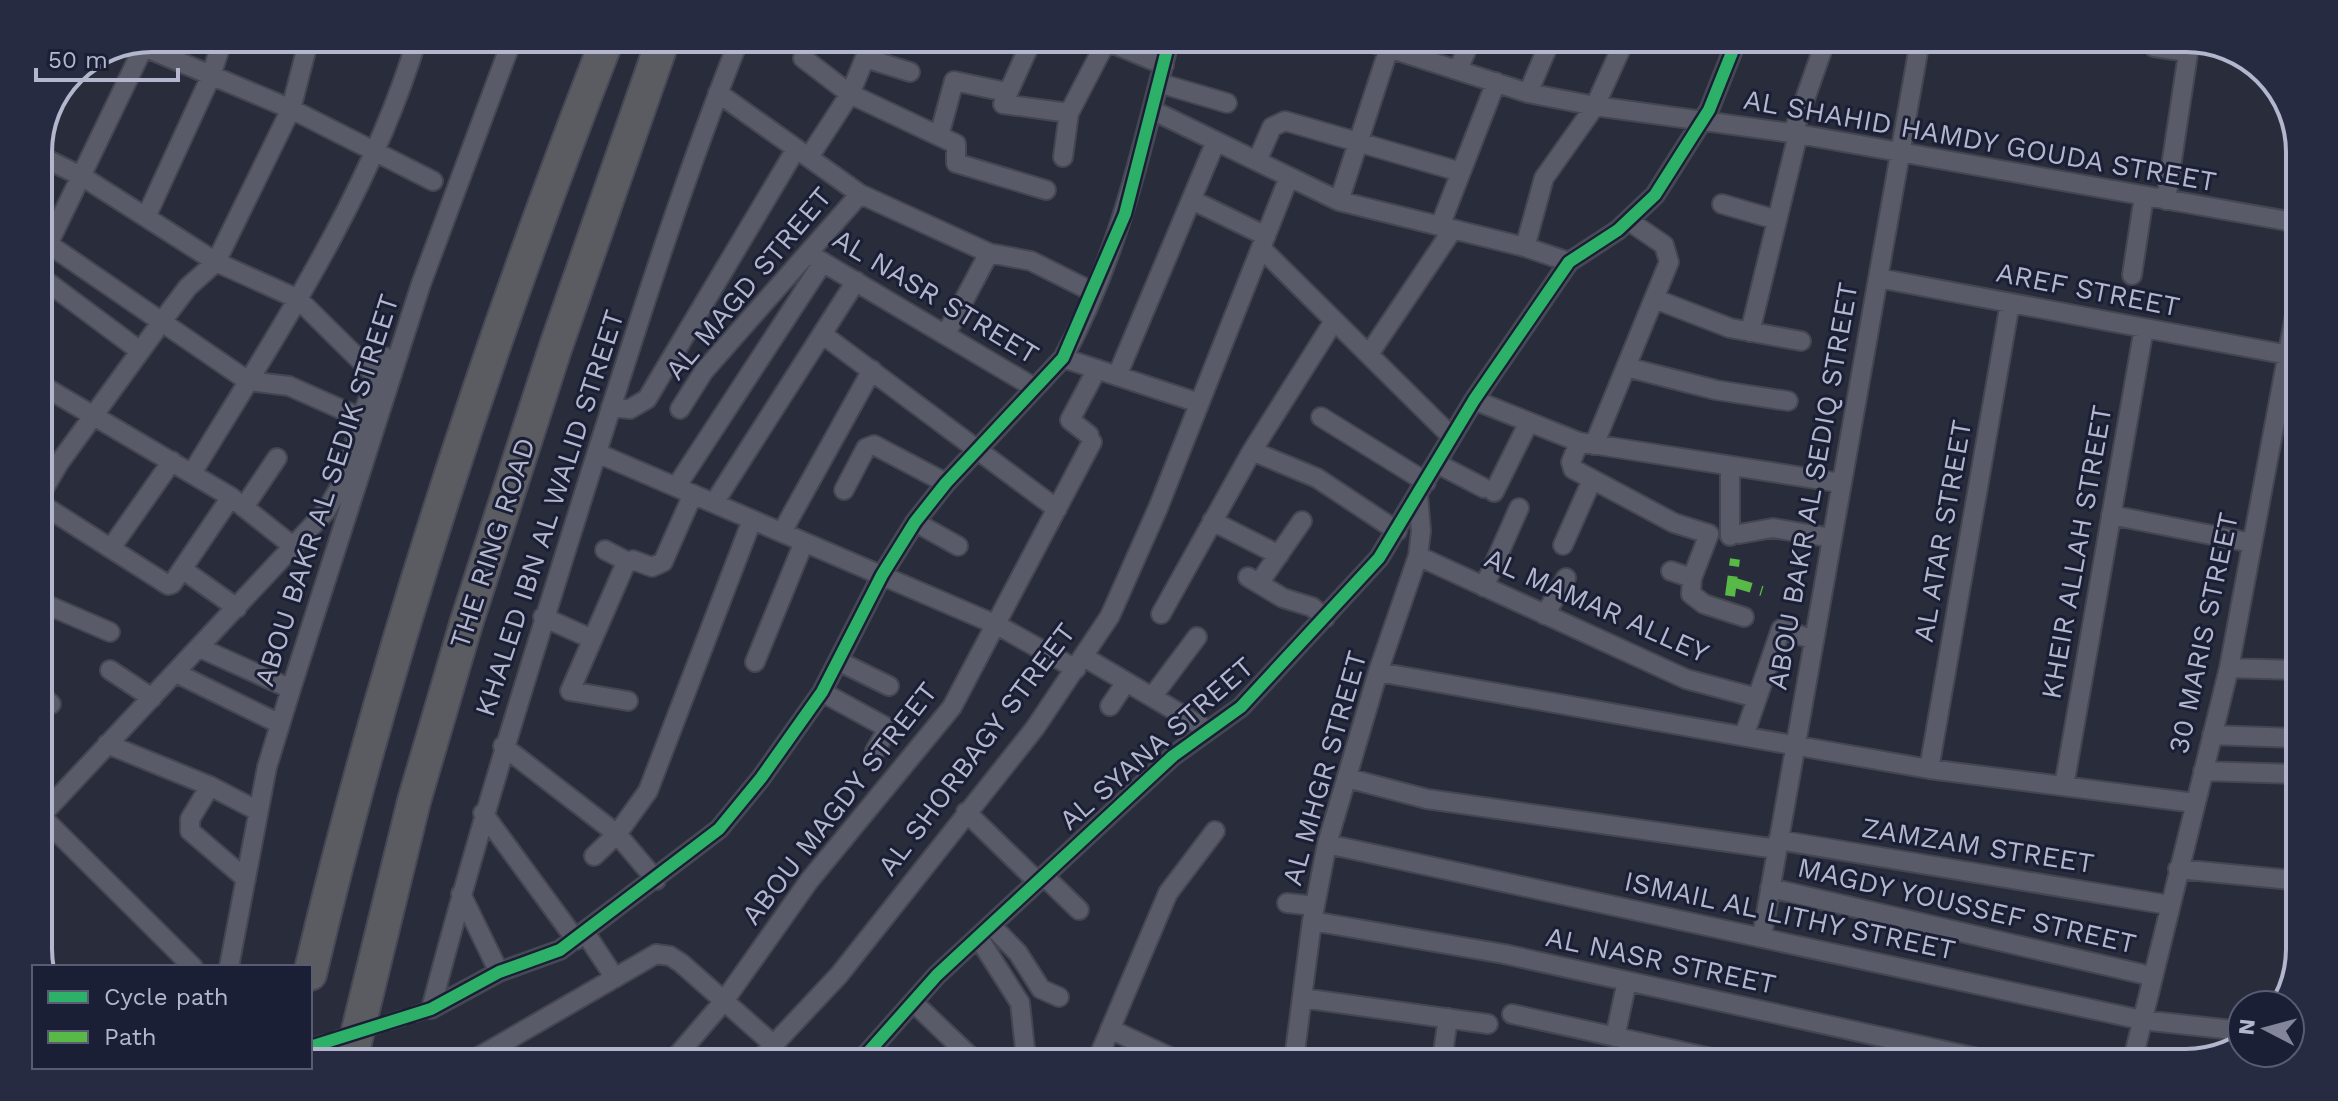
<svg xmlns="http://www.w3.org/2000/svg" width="2338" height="1101" font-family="'Work Sans',sans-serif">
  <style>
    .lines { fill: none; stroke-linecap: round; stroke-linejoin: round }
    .minor-tunnel { stroke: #3e4151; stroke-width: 18; stroke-dasharray: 18 9; stroke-linecap: butt }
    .minor-casing { stroke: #444651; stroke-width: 22 }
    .motorway-casing { stroke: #464855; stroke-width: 36 }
    .minor { stroke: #5a5b68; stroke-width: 18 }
    .motorway { stroke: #5b5b62; stroke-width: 32 }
    .quiet { stroke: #58b947; stroke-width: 10; stroke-dasharray: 20 10; stroke-linecap: butt }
    .cycleway-casing { stroke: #1b1f36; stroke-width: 17 }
    .cycleway { stroke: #2db169; stroke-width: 12 }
    .labels { text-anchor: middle; stroke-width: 6; stroke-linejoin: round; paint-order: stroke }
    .street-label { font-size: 28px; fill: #b3b6cc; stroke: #1b1f36 }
    .rim { fill: none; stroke: #b3b6cc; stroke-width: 4 }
  </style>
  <rect width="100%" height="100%" fill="#292c3b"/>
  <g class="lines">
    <path class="minor-tunnel" d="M310,1047L431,1009"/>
    <g class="minor-casing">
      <path id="minor" d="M1031,42L1003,104L1069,113
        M1109,42L1164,65
        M1373,43L1528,93L1595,106L1798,134L2299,223
        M137,44L291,109L433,181
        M2154,47L2188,52
        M803,58L850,94L956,144V163L1046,190
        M865,58L910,72
        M1458,70L1469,44
        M1159,83L1227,103
        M718,93L860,194L989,253L1031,261L1093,292
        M1528,93L1549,44
        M1152,110L1339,201L1525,247L1569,262
        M1793,133L1824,45
        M939,136L954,81L1006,92
        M38,155L83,177L216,262L298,299L378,378
        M809,157L850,94L872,41
        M1063,157L1069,113L1106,42
        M1257,161L1272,127L1285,121L1461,172
        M1192,200L1266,236
        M2166,200L2189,47
        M1339,201L1389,48
        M1722,204L1777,220
        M146,217L211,76L223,38
        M1440,226L1496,82
        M38,237L248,381L289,386L361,418
        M1525,247L1544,178L1595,106L1623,44
        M1261,248L1451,436
        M814,257L1035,388
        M38,265L147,40
        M38,275L140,351
        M2132,275L2144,196
        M1878,278L2288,355
        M1655,299L1730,328L1801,341
        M1750,332L1798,134
        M822,334L1057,509
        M946,334L989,253
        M1369,354L1453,229
        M1063,358L1199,403
        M1626,367L1716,390L1788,401
        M1117,376L1216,141
        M38,383L231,497L294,547
        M1474,400L1579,442L1841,483
        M611,407L630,409L647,399L796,149
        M680,409L704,371L860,194
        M1321,417L1426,482
        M1089,435L1070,420L1097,369
        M1579,442L1571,462L1573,469L1674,523L1709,534L1692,578L1691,594L1704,604L1744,617
        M1594,445L1669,262L1664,245L1629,221
        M1252,451L1317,478L1397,531
        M597,453L997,625L1076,669
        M1436,463L1484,488
        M192,473C275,337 371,193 417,39
        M676,487L823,262
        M844,490L866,448L874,445L946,483
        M1494,492L1528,424
        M38,499L59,463L163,320L188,287L216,262L291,109L309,39
        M38,502L168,585L172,584L231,497
        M714,503L856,281
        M244,507L277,458
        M2111,515L2252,543
        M1212,521L1279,555
        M915,522L958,546
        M782,532L872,370
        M1739,534L1773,528L1832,538
        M1730,536V468
        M1563,545L1592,480
        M111,548L172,461
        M605,550L628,562
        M1418,556L1686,679L1757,698
        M182,569L237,608
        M1671,571L1692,578
        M1248,577L1283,598L1312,607L1325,618
        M1259,583L1302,521
        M1484,587L1519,508
        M38,601L110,632
        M1161,614L1252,451L1334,321
        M1545,615L1566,578
        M543,617L592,639
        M200,648L291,689
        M1084,657L1208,730
        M838,661L889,686
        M755,662L804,542
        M2229,668L2294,670
        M110,670L152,698
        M1378,672L1929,769L2195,803
        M176,673L280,724
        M38,692L51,704
        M822,692L884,726L886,732L875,751
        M1152,697L1197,637
        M628,701L570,691L625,565L633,560L652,567L663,562L693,494
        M1110,706L1126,682
        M2212,735L2294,738
        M1744,736L1781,629L1814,640
        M107,744L210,786L258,811
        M503,746L617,834L656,880
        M1929,769L2010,303
        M2203,771L2293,774
        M1347,778L1427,799L1777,849
        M210,786L190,819V831L246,879
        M2064,786L2144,328
        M966,812L1038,882
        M483,813L576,940
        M41,816L193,967
        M38,819L326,511L345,478L361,418L385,357
        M1778,840L2169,905
        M1327,844L2142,1020L2242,1031
        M594,856L617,834L648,791L752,520
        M2178,869L2292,880
        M1044,876L1079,910
        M1770,888L2151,976
        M461,894L499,972
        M1287,903L1315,906
        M1312,921L1504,954L1996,1062
        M991,925L1018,953L1041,989L1059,997
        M586,934L615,978
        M1762,936L1919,46
        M978,937L1020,1003L1026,1058
        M40,963L44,967
        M229,967L267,767L291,689L421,284L512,40
        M1302,998L1488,1024
        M913,1002L972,1058
        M431,1009L499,972L560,950L719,829L761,778L822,692L882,575L915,522L946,483L1063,358C1117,260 1142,149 1169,42
        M431,1009C480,821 539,637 597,452C641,314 685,175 739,40
        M1512,1014L1725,1061
        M1110,1029L1174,1059
        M1615,1037L1627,981
        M480,1056L656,954L670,956L681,963L774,1045
        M676,1057L724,1001L809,881L952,707L1092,442
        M762,1057L839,975L1035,728L1110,616L1158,508L1289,177
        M864,1057L937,975L978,937L1173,756L1241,707L1379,558L1474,400L1569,262L1618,230L1655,195L1709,110L1735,45
        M1098,1058L1168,893L1215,831
        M1294,1059L1312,921L1327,844L1378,672L1418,556L1421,531L1418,495
        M1442,1060L1448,1018
        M2132,1063L2229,668L2298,299"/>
    </g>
    <g class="motorway-casing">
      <path id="motorway" d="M310,974C385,656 488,344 607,40
        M352,1055L414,801L466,624L556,346L663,40"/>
    </g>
    <use href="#minor" class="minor"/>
    <use href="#motorway" class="motorway"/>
    <path class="quiet" d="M1732,582L1762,591
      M1730,596L1735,559"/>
    <g class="cycleway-casing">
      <path id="cycleway" d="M310,1047L431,1009L499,972L560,950L719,829L761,778L822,692L882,575L915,522L946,483L1063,358L1125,214L1169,42
        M864,1057L937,975L978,937L1173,756L1241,707L1379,558L1474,400L1569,262L1618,230L1655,195L1709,110L1735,45"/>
    </g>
    <use href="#cycleway" class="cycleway"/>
  </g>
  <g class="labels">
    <g class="street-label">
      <text transform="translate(1980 140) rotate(10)" y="10">AL SHAHID HAMDY GOUDA STREET</text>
      <text transform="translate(748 283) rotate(-50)" y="10">AL MAGD STREET</text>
      <text transform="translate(2088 289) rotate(11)" y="10">AREF STREET</text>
      <text transform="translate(936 296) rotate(31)" y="10">AL NASR STREET</text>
      <text transform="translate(1812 486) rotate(-80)" y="10">ABOU BAKR AL SEDIQ STREET</text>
      <text transform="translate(326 490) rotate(-72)" y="10">ABOU BAKR AL SEDIK STREET</text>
      <text transform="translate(549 513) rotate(-72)" y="10">KHALED IBN AL WALID STREET</text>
      <text transform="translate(1942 531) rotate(-80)" y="10">AL ATAR STREET</text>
      <text transform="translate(492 543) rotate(-72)" y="10">THE RING ROAD</text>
      <text transform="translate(2076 552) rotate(-80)" y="10">KHEIR ALLAH STREET</text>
      <text transform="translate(1597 605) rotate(24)" y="10">AL MAMAR ALLEY</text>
      <text transform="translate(2203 633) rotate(-78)" y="10">30 MARIS STREET</text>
      <text transform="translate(1156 743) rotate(-41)" y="10">AL SYANA STREET</text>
      <text transform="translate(976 749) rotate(-53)" y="10">AL SHORBAGY STREET</text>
      <text transform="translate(1324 768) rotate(-74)" y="10">AL MHGR STREET</text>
      <text transform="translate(839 803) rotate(-52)" y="10">ABOU MAGDY STREET</text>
      <text transform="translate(1978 845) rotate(9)" y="10">ZAMZAM STREET</text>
      <text transform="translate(1967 905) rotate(13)" y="10">MAGDY YOUSSEF STREET</text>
      <text transform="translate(1790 915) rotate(12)" y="10">ISMAIL AL LITHY STREET</text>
      <text transform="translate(1661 960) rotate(12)" y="10">AL NASR STREET</text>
    </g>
  </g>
  <path d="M0 0H2338V1101H0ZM152 52H2186A100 100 0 0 1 2286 152V949A100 100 0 0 1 2186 1049H152A100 100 0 0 1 52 949V152A100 100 0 0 1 152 52Z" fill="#272b42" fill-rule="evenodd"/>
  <path class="rim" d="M152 52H2186A100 100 0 0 1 2286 152V949A100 100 0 0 1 2186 1049H152A100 100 0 0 1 52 949V152A100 100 0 0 1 152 52Z"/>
  <rect x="32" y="965" width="280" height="104" fill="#1b1f36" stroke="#585b72" stroke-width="2"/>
  <rect x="48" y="991" width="40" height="12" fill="#2db169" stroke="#585b72" stroke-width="2"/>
  <text x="104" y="1005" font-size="24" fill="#b3b6cc">Cycle path</text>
  <rect x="48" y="1031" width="40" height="12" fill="#58b947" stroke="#585b72" stroke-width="2"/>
  <text x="104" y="1045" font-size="24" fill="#b3b6cc">Path</text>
  <g transform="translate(2266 1029) rotate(276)"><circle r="38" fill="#1b1f36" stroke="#585b72" stroke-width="2"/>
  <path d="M0-6L14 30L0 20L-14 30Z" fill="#838699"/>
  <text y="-12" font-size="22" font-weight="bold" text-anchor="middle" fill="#b3b6cc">N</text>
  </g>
  <path d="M36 68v12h142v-12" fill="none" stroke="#b3b6cc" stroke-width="4"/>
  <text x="48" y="68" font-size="24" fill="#b3b6cc" stroke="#1b1f36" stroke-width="6" paint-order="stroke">50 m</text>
</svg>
